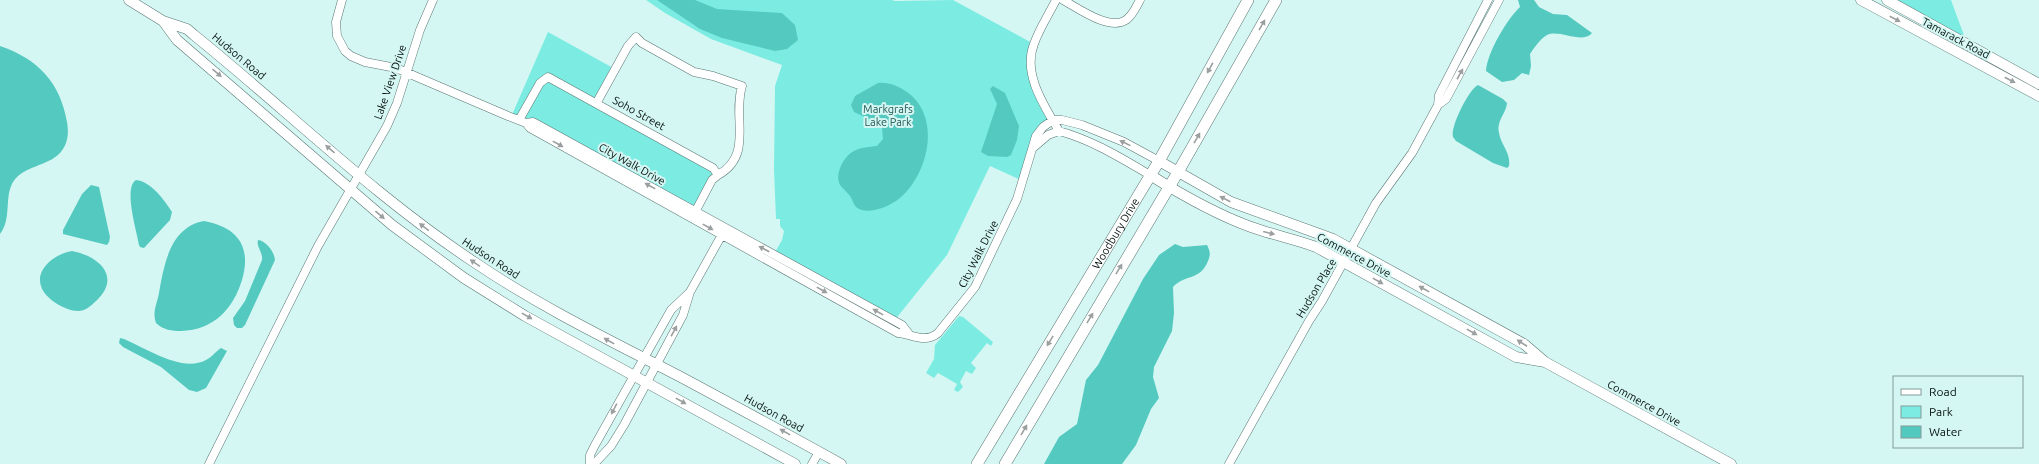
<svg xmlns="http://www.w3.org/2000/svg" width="2039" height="464" font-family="Ubuntu,sans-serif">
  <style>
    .green { fill: #7cece3 }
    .water { fill: #54c9c0 }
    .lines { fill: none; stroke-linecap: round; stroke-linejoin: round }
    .minor-casing { stroke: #587673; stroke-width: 9 }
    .tertiary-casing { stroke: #587673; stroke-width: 11 }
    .secondary-casing { stroke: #587673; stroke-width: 12 }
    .minor { stroke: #fff; stroke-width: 8 }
    .tertiary { stroke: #fff; stroke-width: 10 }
    .secondary { stroke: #fff; stroke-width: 11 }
    .oneway { fill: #9b9f9f }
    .labels { text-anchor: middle; stroke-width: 4; stroke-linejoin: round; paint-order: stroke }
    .street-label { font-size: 11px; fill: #05100f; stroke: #d5f7f3 }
    .park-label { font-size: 11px; fill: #255753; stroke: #d5f7f3 }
  </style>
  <rect width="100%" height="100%" fill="#d5f7f3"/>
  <path class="green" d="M646,0H892L895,1L953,0L1034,44L1031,64L1053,120L1043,127L1023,181L990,166L947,255L894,321L774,254L782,240L784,231L780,226V219H776L774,170L775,86L782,65L711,39L665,13Z
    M1897,0H1951L1965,38Z
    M548,32L615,69L597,102L718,175L695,211L511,117Z
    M959,316L963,317L993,342L991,346L987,343L971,363L976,368L972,374L966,371L960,382L963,387L958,392L954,390L957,384L938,373L934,378L926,373L934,359L935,345Z"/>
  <path class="water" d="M657,0H695L717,9L782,13L795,25L798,40L787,49L775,51L722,38L700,29Z
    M1518,0H1534L1539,7L1553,14L1567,15L1592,33C1582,45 1560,29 1547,35C1540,39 1534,48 1530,54L1531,66L1529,75L1522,73L1514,80L1502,82L1486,71C1487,53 1507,19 1520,7Z
    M0,46C38,59 60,82 67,122C69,133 68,144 60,153C48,166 23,166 13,182C4,197 12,219 0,234Z
    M878,83C889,82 898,86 907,92C943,117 928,178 896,201C887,207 867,216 856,207C853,204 853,200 850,196C847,192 843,189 840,185C834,174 844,156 854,151C861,147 869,147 877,146L883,139L882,128L876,122L854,112L851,105L855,96Z
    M1478,85L1503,99L1507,103C1506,114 1496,121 1499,133C1501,145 1511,153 1509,166L1507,168L1493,163L1456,141L1453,137C1450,127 1469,89 1478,85Z
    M993,86L1005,93L1019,126L1017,140L1011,155L1007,157L988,156L981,152L997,104L990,89Z
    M136,180C151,181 165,201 172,212L170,220L144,248L140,247L139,245C137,231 123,188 136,180Z
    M91,185L99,187L110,237L109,242L107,245L63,234V230L82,194Z
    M204,221C237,227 252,246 242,280C233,309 214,330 181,331C172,331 163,330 156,323C152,312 157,304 159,293C164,265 170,227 204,221Z
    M258,240C266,241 274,251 275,260L245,325L242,328H237L234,325L233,318L245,301L262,260C263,252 256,247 258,240Z
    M1175,244L1183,247L1207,245C1210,251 1211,254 1208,261C1200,281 1185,274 1173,287L1174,313L1172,331L1154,367L1153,377L1159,398L1151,409L1136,445L1122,464H1044L1059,437L1077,424L1086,380L1098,365L1143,279L1159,255Z
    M72,251C99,256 122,277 96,301C91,306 85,311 78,311C65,311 44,298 41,286C35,268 57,253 72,251Z
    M120,338L124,339C146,348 182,373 206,360C212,357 215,352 221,348L227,351L206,388L197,392L189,390L161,367L123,347L119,343Z"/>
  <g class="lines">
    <g class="minor-casing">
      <path id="minor" d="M342,0L336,22L337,36L345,51L351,56L365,62L396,68L508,116L526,123L533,122L902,325L909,334
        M1056,0C1049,14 1039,29 1034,44C1022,74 1045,107 1059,131C1092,140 1121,158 1150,175
        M1063,0C1078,8 1109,31 1126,20C1133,15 1136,7 1140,0
        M597,102L628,46L636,37L642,43L694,72L713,76L742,86C732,118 754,155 718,175
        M1438,105L1446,99L1499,0
        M519,120L540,83L548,77L713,168L718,175L712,180L693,216
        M526,123L530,128L898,333C912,334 925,344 938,333L975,287L1017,199L1036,136L1043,127L1053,120H1062L1082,125L1124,142L1159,161
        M1034,147L1048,135L1059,131
        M209,464L318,246L387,126L397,103L420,30L433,0
        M590,464V455L595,445L671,310L689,293
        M594,464L611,446L624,425L683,315L690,292L724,231
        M812,464L819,452
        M1229,464L1309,321L1322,301L1376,203L1412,153L1438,105L1439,95L1488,0"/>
    </g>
    <g class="tertiary-casing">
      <path id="tertiary" d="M129,0L163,21L187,29L194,35C287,110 374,196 474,262C539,306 609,340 679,376C733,405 787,434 841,464
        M1861,0L2039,96
        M1887,0L2039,84
        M163,21L177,40L392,225L464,278L525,316L795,464
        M1159,161L1231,202L1333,239L1524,344L1545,362L1731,464
        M1150,175C1182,195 1215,214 1251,227C1273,235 1295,239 1316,247L1516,357L1545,362"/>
    </g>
    <g class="secondary-casing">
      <g id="secondary">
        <path id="s1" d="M977,464L1159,161L1248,0"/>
        <path d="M1005,464L1178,172L1276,0"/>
      </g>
    </g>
    <use href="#minor" class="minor"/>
    <use href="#tertiary" class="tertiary"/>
    <use href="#secondary" class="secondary"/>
  </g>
  <defs><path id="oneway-solid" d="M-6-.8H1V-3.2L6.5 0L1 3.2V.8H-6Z"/></defs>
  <g class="oneway">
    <use href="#oneway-solid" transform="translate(1895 19) rotate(28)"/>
    <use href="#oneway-solid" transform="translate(1262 25) rotate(-60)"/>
    <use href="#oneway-solid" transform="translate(1210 68) rotate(119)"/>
    <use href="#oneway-solid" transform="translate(217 73) rotate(41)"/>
    <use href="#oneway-solid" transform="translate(1460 74) rotate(-61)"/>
    <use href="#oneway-solid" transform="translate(2010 80) rotate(28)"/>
    <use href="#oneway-solid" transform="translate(1197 138) rotate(-60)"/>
    <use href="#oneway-solid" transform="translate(1125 143) rotate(-154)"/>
    <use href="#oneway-solid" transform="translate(558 144) rotate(29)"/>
    <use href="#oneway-solid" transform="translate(330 149) rotate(-140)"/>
    <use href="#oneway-solid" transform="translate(650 186) rotate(-151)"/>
    <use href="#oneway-solid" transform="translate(1225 199) rotate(-152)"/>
    <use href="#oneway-solid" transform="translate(380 215) rotate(40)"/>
    <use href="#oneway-solid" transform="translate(424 227) rotate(-143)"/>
    <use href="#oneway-solid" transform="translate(708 227) rotate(29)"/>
    <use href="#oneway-solid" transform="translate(1269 233) rotate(14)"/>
    <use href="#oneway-solid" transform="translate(764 249) rotate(-152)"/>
    <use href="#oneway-solid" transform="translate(475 263) rotate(-146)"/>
    <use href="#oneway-solid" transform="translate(1119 269) rotate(-59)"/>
    <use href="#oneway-solid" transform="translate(1378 281) rotate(29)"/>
    <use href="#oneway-solid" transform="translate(1424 289) rotate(-151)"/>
    <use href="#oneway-solid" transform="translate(822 290) rotate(29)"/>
    <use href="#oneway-solid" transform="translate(878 312) rotate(-151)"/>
    <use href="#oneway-solid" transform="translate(527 316) rotate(29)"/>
    <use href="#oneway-solid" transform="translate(1090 318) rotate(-59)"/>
    <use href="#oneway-solid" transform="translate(674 331) rotate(-61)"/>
    <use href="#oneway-solid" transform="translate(1472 332) rotate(29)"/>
    <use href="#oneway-solid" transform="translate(609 341) rotate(-151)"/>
    <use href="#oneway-solid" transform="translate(1050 341) rotate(122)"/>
    <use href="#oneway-solid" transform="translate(1522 343) rotate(-147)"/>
    <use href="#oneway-solid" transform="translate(681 401) rotate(29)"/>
    <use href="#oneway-solid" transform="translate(614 409) rotate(118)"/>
    <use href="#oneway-solid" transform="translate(1024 430) rotate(-60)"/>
    <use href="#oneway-solid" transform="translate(785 432) rotate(-151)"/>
  </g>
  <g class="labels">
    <g class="street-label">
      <text transform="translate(1956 38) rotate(28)" y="4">Tamarack Road</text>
      <text transform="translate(239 56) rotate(40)" y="4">Hudson Road</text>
      <text transform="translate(390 82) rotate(-71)" y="4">Lake View Drive</text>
      <text transform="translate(639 113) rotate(29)" y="4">Soho Street</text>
      <text transform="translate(632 164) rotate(29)" y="4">City Walk Drive</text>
      <text dy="4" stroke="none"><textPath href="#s1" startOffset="269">Woodbury Drive</textPath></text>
      <text transform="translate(978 254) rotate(-63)" y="4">City Walk Drive</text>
      <text transform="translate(1354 255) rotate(28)" y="4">Commerce Drive</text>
      <text transform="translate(491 258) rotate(33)" y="4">Hudson Road</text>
      <text transform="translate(1316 288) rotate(-59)" y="4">Hudson Place</text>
      <text transform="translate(1644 403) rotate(29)" y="4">Commerce Drive</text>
      <text transform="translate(774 413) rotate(29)" y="4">Hudson Road</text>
    </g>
    <g class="park-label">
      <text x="888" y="113">Markgrafs<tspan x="888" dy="13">Lake Park</tspan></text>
    </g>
  </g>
  <rect x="1893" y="376" width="130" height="72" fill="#d5f7f3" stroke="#829b98"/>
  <rect x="1901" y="389" width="20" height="6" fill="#ffffff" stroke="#829b98"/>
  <text x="1929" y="396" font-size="12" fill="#05100f">Road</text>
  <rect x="1901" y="406" width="20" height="12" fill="#7cece3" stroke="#829b98"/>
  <text x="1929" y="416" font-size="12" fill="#05100f">Park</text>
  <rect x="1901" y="426" width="20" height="12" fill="#54c9c0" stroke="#829b98"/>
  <text x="1929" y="436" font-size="12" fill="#05100f">Water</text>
</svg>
